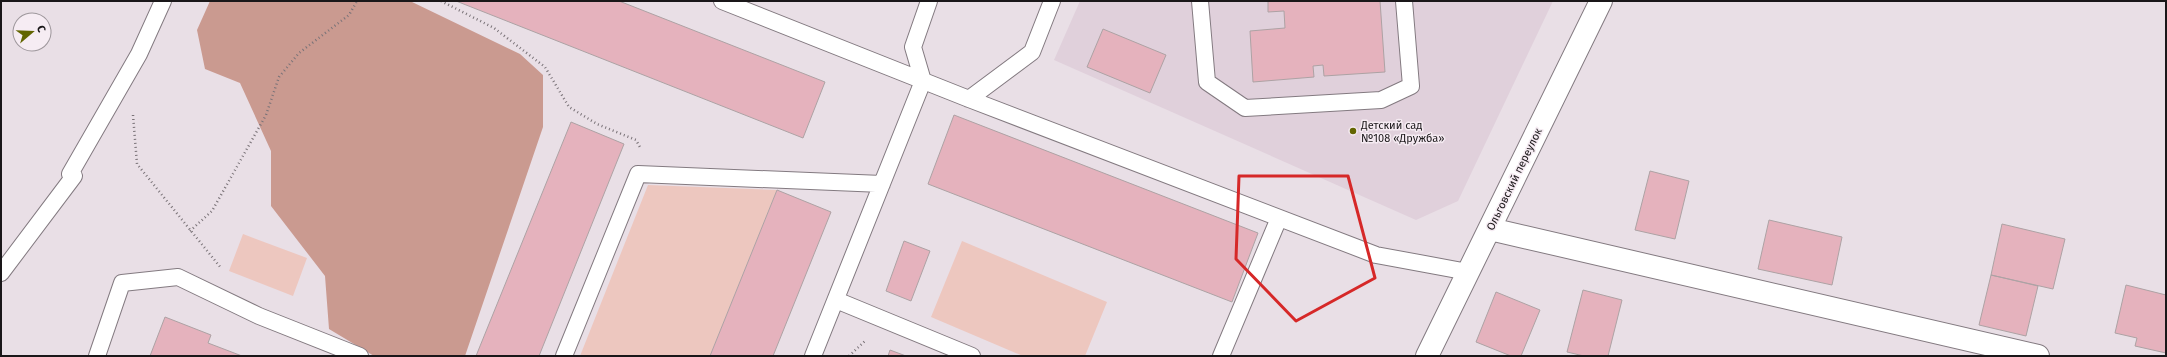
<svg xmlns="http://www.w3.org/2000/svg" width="2167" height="357" font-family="'Fira Sans',sans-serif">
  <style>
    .built { fill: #e0d0db }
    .green { fill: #edc7bf }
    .forest { fill: #ca9a90 }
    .building { fill: #e5b2bd; stroke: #ada2a4 }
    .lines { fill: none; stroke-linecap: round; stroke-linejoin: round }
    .service-casing { stroke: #837a80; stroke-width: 18 }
    .minor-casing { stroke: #837a80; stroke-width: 24 }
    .path { stroke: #7a7378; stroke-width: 2.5; stroke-dasharray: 1 3; stroke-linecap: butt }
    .service { stroke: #fff; stroke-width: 16 }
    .minor { stroke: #fff; stroke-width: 22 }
    .marked { fill: none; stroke: #d62828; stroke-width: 3; stroke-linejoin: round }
    .poi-dot { fill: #626500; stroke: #f6ecf3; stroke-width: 1.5 }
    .labels { text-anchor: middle; stroke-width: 3; stroke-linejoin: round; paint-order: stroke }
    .poi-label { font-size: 11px; fill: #1a1719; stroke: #f6ecf3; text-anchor: start }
    .street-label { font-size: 11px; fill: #1a1719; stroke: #f6ecf3 }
  </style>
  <rect width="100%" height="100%" fill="#e9dfe6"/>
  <path class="built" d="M1080,1H1553L1458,201L1416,220L1054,60Z"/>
  <path class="green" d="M648,185L777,190L710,356H580Z
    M243,234L307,258L293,296L229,271Z
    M962,241L1107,302L1085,356H1023L931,317Z"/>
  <path class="forest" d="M210,1H410L520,54L543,75V127L465,356H374L329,329L325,276L271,206V151L240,83L205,69L197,30Z"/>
  <path class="building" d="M456,1H619L825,82L803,138Z
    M1268,1H1380L1385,72L1324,76L1323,65L1313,66L1314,77L1253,82L1250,31L1285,28L1284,11L1268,12Z
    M1103,29L1166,55L1150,93L1087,67Z
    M954,115L1258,233L1232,302L928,184Z
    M571,122L624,144L539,356H476Z
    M1650,171L1689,181L1675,239L1635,230Z
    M777,190L831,212L773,356H710Z
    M1769,220L1842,237L1832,285L1758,269Z
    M2002,224L2065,239L2053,289L1991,275Z
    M904,241L930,251L911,301L886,291Z
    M1991,275L2038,286L2026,336L1979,325Z
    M2126,285L2166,295V353L2135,346L2137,338L2115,333Z
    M1583,290L1622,300L1608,356H1584L1567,352Z
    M1496,292L1540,310L1521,356H1511L1476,342Z
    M165,317L211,335L208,343L242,356H150Z
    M890,350L906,356H888Z"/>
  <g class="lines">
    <g class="service-casing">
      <path id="service" d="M722,1L969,99L1376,255L1468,272
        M1200,1L1207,82L1245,108L1381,100L1411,86L1404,1
        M969,99L1032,52L1052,1
        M1,273L74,176L70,174L139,54L163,1
        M836,300L972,356
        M97,356L122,283L178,277L259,316L360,356
        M564,356L638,174L882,184
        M813,356L923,81L913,47L929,1
        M1221,356L1279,218"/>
    </g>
    <g class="minor-casing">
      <path id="minor" d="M1490,229L2038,356
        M1427,356L1601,1"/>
    </g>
    <path class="path" d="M441,1L494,28L545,67L569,107L597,124L636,140L641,149
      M133,115L137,164L221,268
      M190,231L212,211L266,115L279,77L299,53L349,15L357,1
      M849,356L866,340"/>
    <use href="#service" class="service"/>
    <use href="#minor" class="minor"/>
  </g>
  <path class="marked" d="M1239,176H1348L1375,278L1296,321L1236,259Z"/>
  <circle class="poi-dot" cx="1353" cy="131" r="4"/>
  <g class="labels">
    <g class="poi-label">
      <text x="1361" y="129">Детский сад<tspan x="1361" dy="13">№108 «Дружба»</tspan></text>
    </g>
    <g class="street-label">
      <text transform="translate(1514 179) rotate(-64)" y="4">Ольговский переулок</text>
    </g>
  </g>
  <rect width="2167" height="357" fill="none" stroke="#1a1719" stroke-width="4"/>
  <g transform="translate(32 32) rotate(71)"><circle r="19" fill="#f6ecf3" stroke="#9e979c"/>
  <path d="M0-3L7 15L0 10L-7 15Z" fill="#626500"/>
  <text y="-6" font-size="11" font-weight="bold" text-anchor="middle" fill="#1a1719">С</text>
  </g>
</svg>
